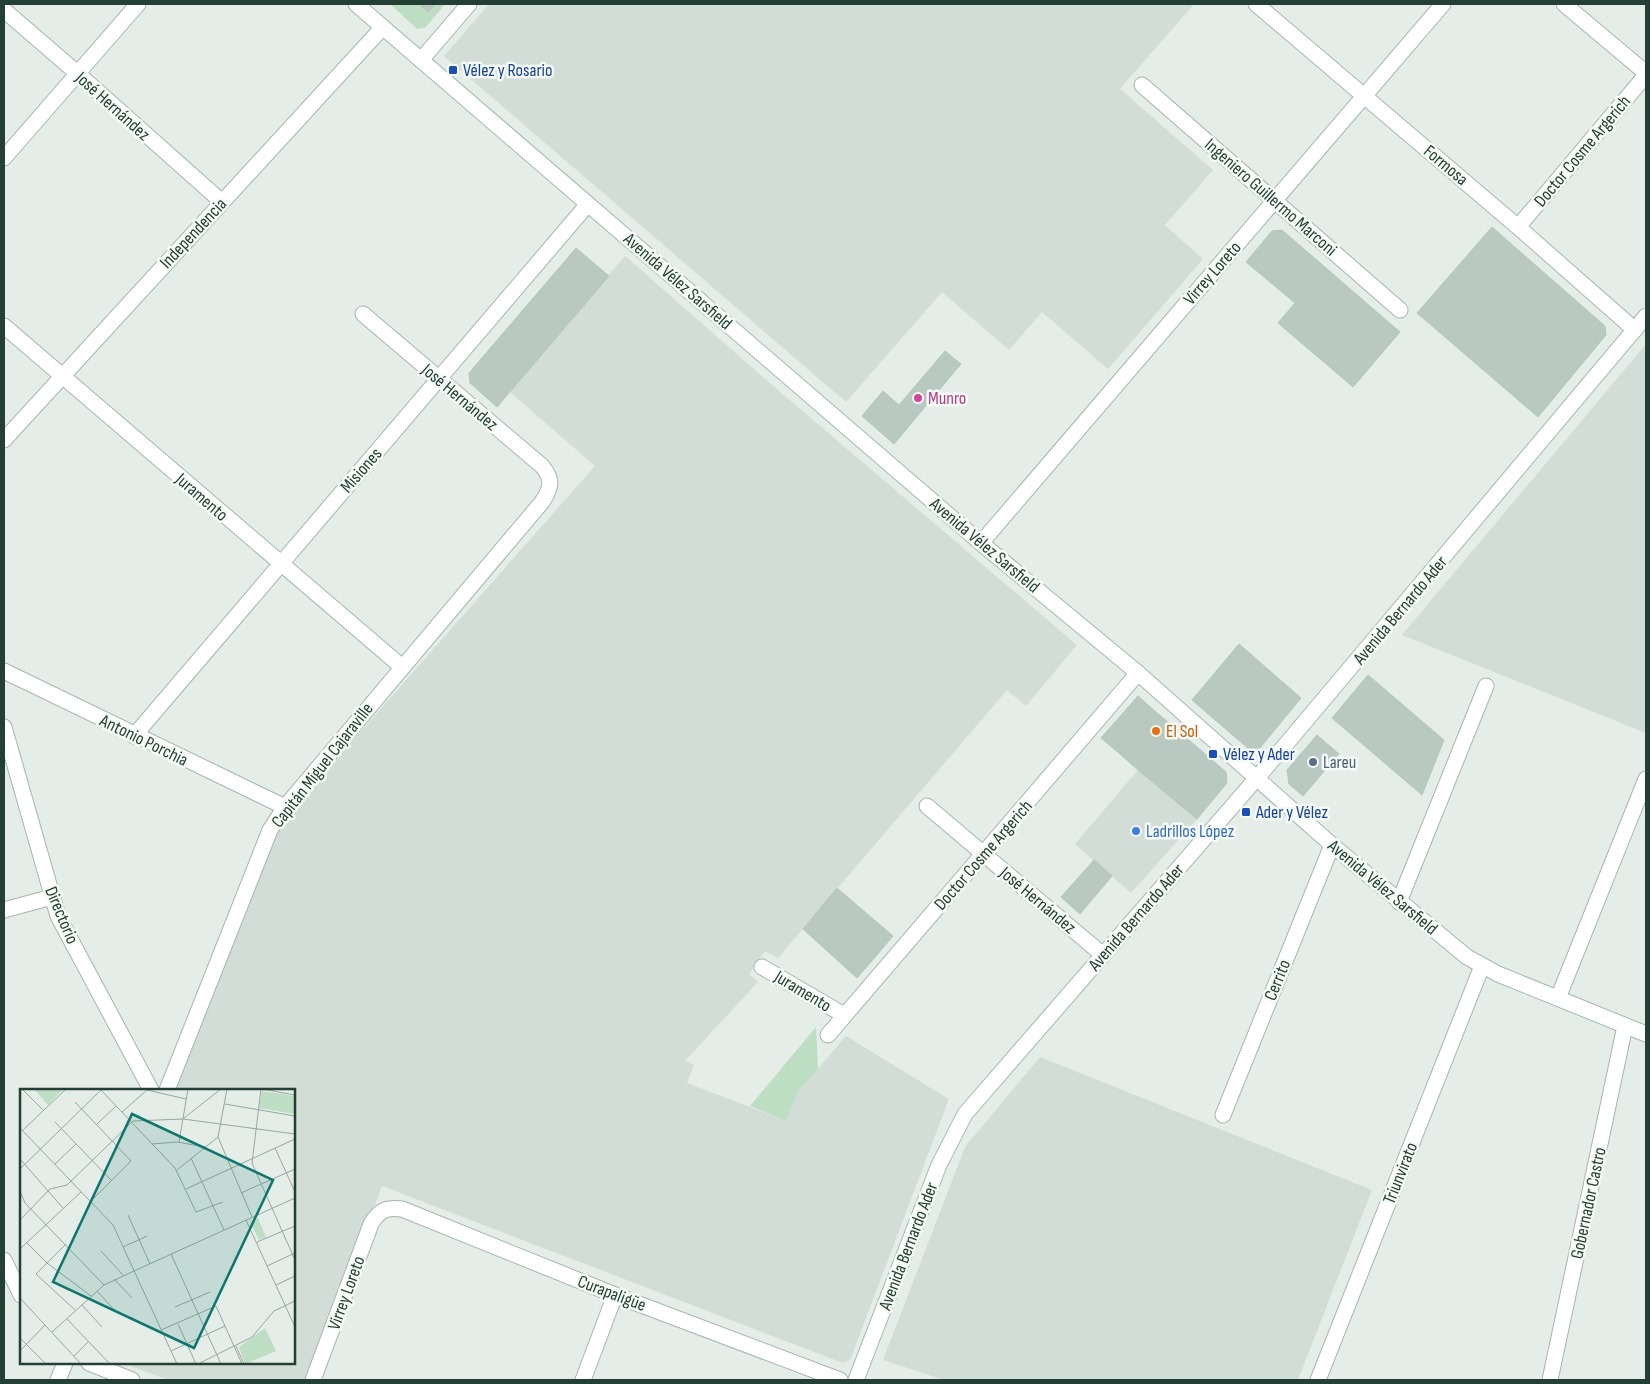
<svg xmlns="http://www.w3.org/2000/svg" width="1650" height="1384" font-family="'Sofia Sans Condensed',sans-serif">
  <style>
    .built { fill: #d2ddd7 }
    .green { fill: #bedec3 }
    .building { fill: #b9c8c1; stroke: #b6c7be }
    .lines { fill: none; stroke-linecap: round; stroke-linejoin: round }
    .street-casing { stroke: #a7b5af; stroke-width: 17 }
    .secondary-casing { stroke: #a2b9af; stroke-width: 17 }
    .street { stroke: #fff; stroke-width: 15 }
    .secondary { stroke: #fff; stroke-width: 15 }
    .transit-dot { fill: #1a4fb4; stroke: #f5faf7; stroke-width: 2 }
    .hotel-dot { fill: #d1479c; stroke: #f5faf7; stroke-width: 2 }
    .food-dot { fill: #e8710a; stroke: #f5faf7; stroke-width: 2 }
    .service-dot { fill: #5c6f8a; stroke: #f5faf7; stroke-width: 2 }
    .shop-dot { fill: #3f7fe0; stroke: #f5faf7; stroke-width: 2 }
    .labels { text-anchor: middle; stroke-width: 5; stroke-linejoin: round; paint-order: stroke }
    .transit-label { font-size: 18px; fill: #164399; stroke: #f5faf7; text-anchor: start }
    .street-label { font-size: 18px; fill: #243f35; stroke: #f5faf7 }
    .hotel-label { font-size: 18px; fill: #b23c85; stroke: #f5faf7; text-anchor: start }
    .food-label { font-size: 18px; fill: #c56008; stroke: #f5faf7; text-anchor: start }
    .service-label { font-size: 18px; fill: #4e5e75; stroke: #f5faf7; text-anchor: start }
    .shop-label { font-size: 18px; fill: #366cbe; stroke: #f5faf7; text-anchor: start }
    .inset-road { fill: none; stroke: #97a7a0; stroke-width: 1 }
    .view { fill: #0f766e; fill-opacity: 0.15; stroke: #0f766e; stroke-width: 2.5 }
    .inset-edge { fill: none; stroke: #243f35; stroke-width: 2.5 }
  </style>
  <rect width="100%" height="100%" fill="#e4ede8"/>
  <path class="built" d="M489,4H1194L1120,89L1213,170L1165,225L1203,259L1108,369L1042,312L1009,350L942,292L846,402L444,56Z
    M625,256L765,379L1077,645L1026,706L1007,690L778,958L765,951L749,974L758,982L685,1061L694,1065L687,1083L786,1121L798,1092L846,1036L949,1099L850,1360L843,1363L382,1186L309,1380H168L123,1363H294V1090H173L280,811L287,815L595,466L510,392Z
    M1646,344V733L1402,635Z
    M1138,770L1197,819L1131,893L1075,844Z
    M1040,1057L1372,1190L1298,1380H944L883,1360L965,1147Z"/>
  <path class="green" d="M390,4H445L425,28L417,29Z
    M816,1027L818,1069L798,1092L786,1121L750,1106Z"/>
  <path class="building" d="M419,4H436L428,12Z
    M1492,227L1605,326L1606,335L1538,417L1417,313Z
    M1282,230L1400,332L1353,387L1278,323L1295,303L1246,262L1272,231Z
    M576,248L609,276L497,407L470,383L469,373Z
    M945,351L961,364L894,444L862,416L883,391L899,405Z
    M1239,644L1301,698L1260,748L1250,750L1192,700Z
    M1368,675L1444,740L1422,795L1332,718Z
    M1138,696L1156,712L1120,754L1101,738Z
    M1156,712L1175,728L1138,770L1120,754Z
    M1175,728L1226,772L1227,783L1197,819L1138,770Z
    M1317,735L1339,754L1303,796L1289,784L1287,770Z
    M1094,860L1112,876L1080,914L1061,897Z
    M837,888L893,936L877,955L821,907Z
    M821,907L877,955L857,978L803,929Z"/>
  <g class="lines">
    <g class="street-casing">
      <path id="street" d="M1256,4L1518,227L1635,330
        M1564,4L1646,73
        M4,10L77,73L222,202
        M421,60L469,4
        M1142,85L1400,310
        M4,158L138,4
        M1518,227L1646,75
        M4,326L402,667
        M4,440L383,27
        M981,543L1443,4
        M4,671L285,807
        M4,727L58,916L151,1090
        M134,736L588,204
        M927,806L1103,955
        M1399,902L1486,686
        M4,910L52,897
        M762,967L844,1015
        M1558,998L1646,779
        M828,1035L1138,673
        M167,1090L270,830L285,807L542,502C552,487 553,479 542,466L363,314
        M1223,1115L1332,845
        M4,1260L21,1295
        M89,1363L132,1380
        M58,1380L65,1363
        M313,1380L371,1224C379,1210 387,1207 402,1209L615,1295L840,1380
        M583,1380L615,1295
        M1318,1380L1482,966
        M1550,1380L1625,1026"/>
    </g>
    <g class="secondary-casing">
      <path id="secondary" d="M356,4L981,543L1138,673L1332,845L1467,957L1498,974L1646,1034
        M856,1380L939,1165L965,1114L1282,749L1646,316"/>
    </g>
    <use href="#street" class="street"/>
    <use href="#secondary" class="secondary"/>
  </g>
  <g class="transit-dot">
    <rect x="448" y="65" width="10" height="10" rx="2.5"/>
    <rect x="1208" y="749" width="10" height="10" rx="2.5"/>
    <rect x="1241" y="807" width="10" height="10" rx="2.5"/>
  </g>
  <circle class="hotel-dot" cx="918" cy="398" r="5"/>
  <circle class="food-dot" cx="1156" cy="731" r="5"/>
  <circle class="service-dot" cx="1313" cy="762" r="5"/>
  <circle class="shop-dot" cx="1136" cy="831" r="5"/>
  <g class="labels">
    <g class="transit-label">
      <text x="463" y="76">Vélez y Rosario</text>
      <text x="1223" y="760">Vélez y Ader</text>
      <text x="1256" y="818">Ader y Vélez</text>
    </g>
    <g class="street-label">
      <text transform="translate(113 106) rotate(42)" y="6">José Hernández</text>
      <text transform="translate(1582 151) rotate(-50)" y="6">Doctor Cosme Argerich</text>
      <text transform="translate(1446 165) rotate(40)" y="6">Formosa</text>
      <text transform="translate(1271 197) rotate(41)" y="6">Ingeniero Guillermo Marconi</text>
      <text transform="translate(193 233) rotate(-47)" y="6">Independencia</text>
      <text transform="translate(1212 273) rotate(-49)" y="6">Virrey Loreto</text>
      <text transform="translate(678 281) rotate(41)" y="6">Avenida Vélez Sarsfield</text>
      <text transform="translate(460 397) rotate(40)" y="6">José Hernández</text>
      <text transform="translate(361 470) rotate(-49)" y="6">Misiones</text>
      <text transform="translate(202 497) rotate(41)" y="6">Juramento</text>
      <text transform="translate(985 545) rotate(40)" y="6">Avenida Vélez Sarsfield</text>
      <text transform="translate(1400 610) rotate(-50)" y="6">Avenida Bernardo Ader</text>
      <text transform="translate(144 740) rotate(26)" y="6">Antonio Porchia</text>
      <text transform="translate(322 765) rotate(-52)" y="6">Capitán Miguel Cajaraville</text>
      <text transform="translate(983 855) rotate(-49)" y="6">Doctor Cosme Argerich</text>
      <text transform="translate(1383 887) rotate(40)" y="6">Avenida Vélez Sarsfield</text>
      <text transform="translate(1038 900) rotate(40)" y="6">José Hernández</text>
      <text transform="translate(62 915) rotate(67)" y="6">Directorio</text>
      <text transform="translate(1136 917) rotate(-49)" y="6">Avenida Bernardo Ader</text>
      <text transform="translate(1277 980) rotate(-68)" y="6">Cerrito</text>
      <text transform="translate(803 991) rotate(31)" y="6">Juramento</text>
      <text transform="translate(1400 1173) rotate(-68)" y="6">Triunvirato</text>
      <text transform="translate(1588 1203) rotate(-78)" y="6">Gobernador Castro</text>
      <text transform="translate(908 1246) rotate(-69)" y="6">Avenida Bernardo Ader</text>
      <text transform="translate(346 1293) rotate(-70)" y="6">Virrey Loreto</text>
      <text transform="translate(612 1293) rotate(21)" y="6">Curapaligüe</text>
    </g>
    <g class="hotel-label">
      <text x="928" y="404">Munro</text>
    </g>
    <g class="food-label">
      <text x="1166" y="737">El Sol</text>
    </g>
    <g class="service-label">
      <text x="1323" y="768">Lareu</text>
    </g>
    <g class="shop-label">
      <text x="1146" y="837">Ladrillos López</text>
    </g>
  </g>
  <g transform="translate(20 1089)">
    <rect width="275" height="275" fill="#e4ede8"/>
    <path d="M14,0H43L28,16ZM242,2L275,7V25L239,19ZM238,129L246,148L239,151L230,133ZM245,239L256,262L225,275L219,258Z" fill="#bedec3"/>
    <path class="inset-road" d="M80,0L155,79L176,123L203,113M207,0L198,48L232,128M241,0L232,74L275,171M242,0L275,6M3,1L23,21M127,1L166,10M55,13L111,72L71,112M205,15L275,27M102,23L127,1M164,29L201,0M35,33L92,92M77,35L96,17M0,39L93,136L157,275M2,42L46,0M275,50V30M159,53L168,0M132,55L157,53L186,58M255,59L275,103M171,69L204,141M0,70L43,119M35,75L56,55M0,80L81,1M157,81L198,48M166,100L275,50M0,102L5,114L84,196M221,104L275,80M108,126L130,175M0,131L30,100L47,96L113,32L163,30L275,45M226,131L275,238M237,153L275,137M7,154L27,174L71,207M46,155L16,185L55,221M103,158L127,147M0,160L61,103M81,162L103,186M151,165L201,275M247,177L275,164M114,182L275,109M94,190L112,209M256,196L275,187M77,202L97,224M0,209L61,275M62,216L82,238M155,218L190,203M47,230L90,275M158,235L176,275M141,241L196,217L222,275M32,243L84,196L114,182M0,249L26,275M216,257L224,275M0,262L25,236M151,262L205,237M54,267L69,252M178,275L232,248L254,222L275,212"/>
    <path class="view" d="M112,25L253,91L174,259L33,193Z"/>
    <rect width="275" height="275" class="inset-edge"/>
  </g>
  <rect width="1650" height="1384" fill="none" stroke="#243f35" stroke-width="10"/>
</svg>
